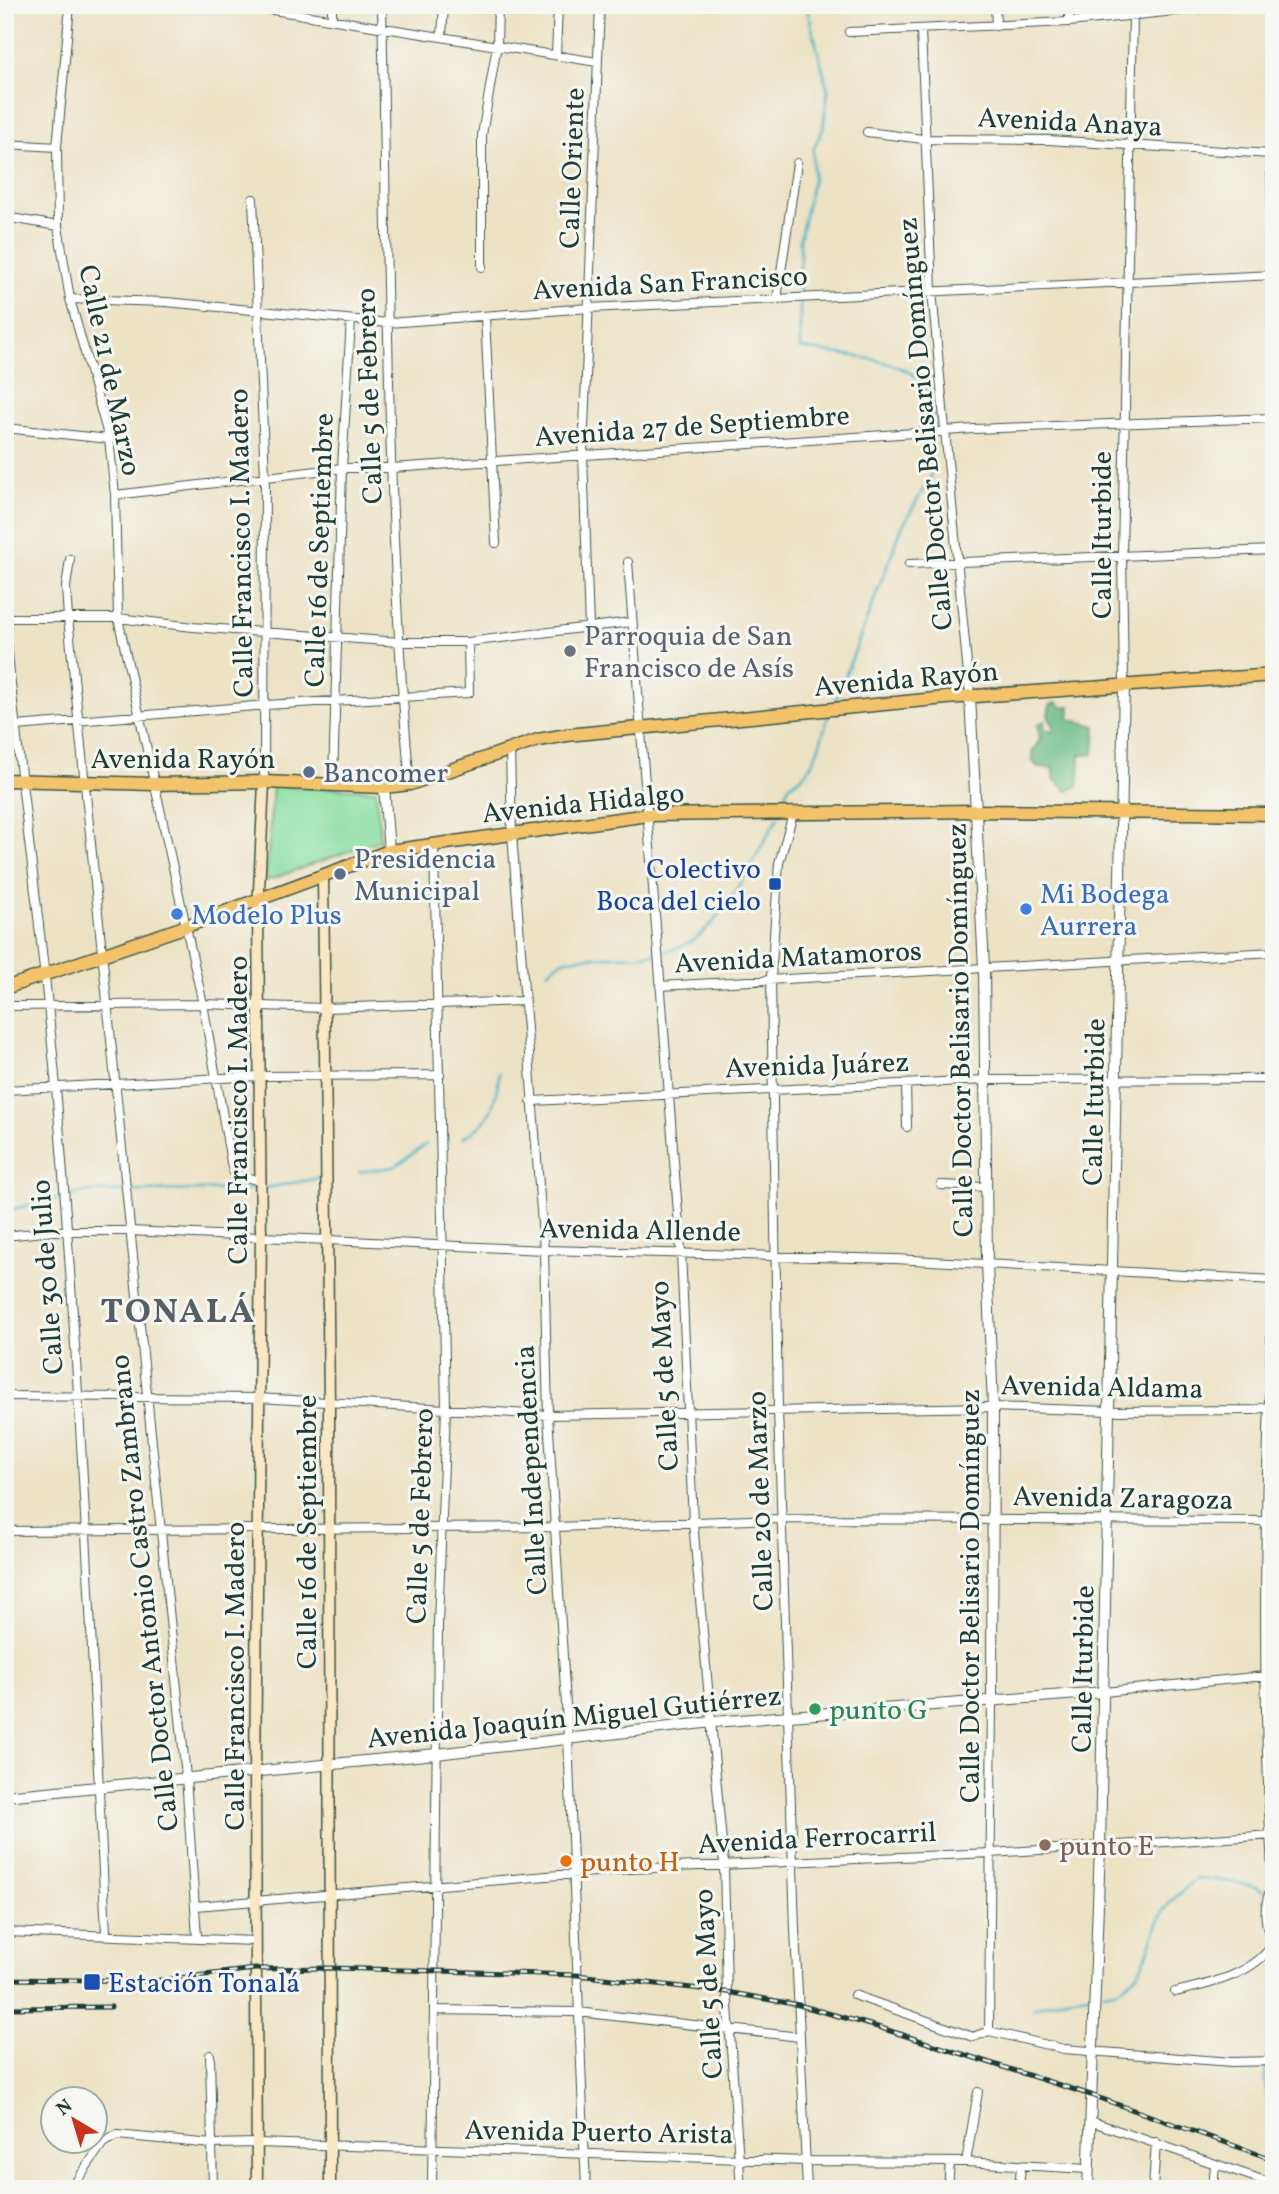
<svg xmlns="http://www.w3.org/2000/svg" width="1279" height="2194" font-family="Vollkorn,serif">
  <style>
    .green { fill: #8be0a2; stroke: #558e6b; stroke-width: 2 }
    .forest { fill: #70be88; stroke: #487e5e; stroke-width: 2 }
    .lines { fill: none; stroke-linecap: round; stroke-linejoin: round }
    .stream { stroke: #46b1c5; stroke-width: 2.5 }
    .minor-casing { stroke: #3e564a; stroke-width: 10 }
    .tertiary-casing { stroke: #3e564a; stroke-width: 12 }
    .secondary-casing { stroke: #3e564a; stroke-width: 13 }
    .primary-casing { stroke: #3e564a; stroke-width: 15 }
    .minor { stroke: #fff; stroke-width: 8 }
    .tertiary { stroke: #fff; stroke-width: 10 }
    .secondary { stroke: #fae7c3; stroke-width: 10 }
    .primary { stroke: #f2c36a; stroke-width: 12 }
    .rail-casing { stroke: #1f3d34; stroke-width: 5 }
    .rail { stroke: #f6f6f2; stroke-width: 2.5; stroke-dasharray: 8; stroke-linecap: butt }
    .worship-dot { fill: #6b7280; stroke: #f6f6f2; stroke-width: 2.5 }
    .service-dot { fill: #5c6f8a; stroke: #f6f6f2; stroke-width: 2.5 }
    .transit-dot { fill: #1a4fb4; stroke: #f6f6f2; stroke-width: 2.5 }
    .shop-dot { fill: #3f7fe0; stroke: #f6f6f2; stroke-width: 2.5 }
    .leisure-dot { fill: #2e9e5b; stroke: #f6f6f2; stroke-width: 2.5 }
    .education-dot { fill: #8d6e63; stroke: #f6f6f2; stroke-width: 2.5 }
    .food-dot { fill: #e8710a; stroke: #f6f6f2; stroke-width: 2.5 }
    .labels { text-anchor: middle; stroke-width: 6; stroke-linejoin: round; paint-order: stroke }
    .street-label { font-size: 28px; fill: #1f3d34; stroke: #f6f6f2 }
    .worship-label { font-size: 28px; fill: #5b616d; stroke: #f6f6f2; text-anchor: start }
    .service-label { font-size: 28px; fill: #4e5e75; stroke: #f6f6f2; text-anchor: start }
    .transit-label { font-size: 28px; fill: #164399; stroke: #f6f6f2; text-anchor: end }
    .shop-label { font-size: 28px; fill: #366cbe; stroke: #f6f6f2; text-anchor: start }
    .leisure-label { font-size: 28px; fill: #27864d; stroke: #f6f6f2; text-anchor: start }
    .education-label { font-size: 28px; fill: #785e54; stroke: #f6f6f2; text-anchor: start }
    .food-label { font-size: 28px; fill: #c56008; stroke: #f6f6f2; text-anchor: start }
    .district-label { font-size: 35px; font-weight: bold; letter-spacing: 2px; fill: #565e66; stroke: #f6f6f2 }
  </style>
  <rect width="100%" height="100%" fill="#f6f6f2"/>
  <filter id="ink" filterUnits="userSpaceOnUse"><feTurbulence type="fractalNoise" baseFrequency=".0143" numOctaves="2"/><feDisplacementMap in="SourceGraphic" scale="14" xChannelSelector="R" yChannelSelector="G"/><feConvolveMatrix kernelMatrix="1 2 1 2 8 2 1 2 1" color-interpolation-filters="sRGB"/></filter>
  <filter id="wash" filterUnits="userSpaceOnUse"><feTurbulence type="fractalNoise" baseFrequency=".00686" numOctaves="4" result="noise"/><feDisplacementMap in="SourceGraphic" scale="28" xChannelSelector="R" yChannelSelector="G"/><feGaussianBlur stdDeviation="1.57" result="paint"/><feColorMatrix in="noise" values="0 0 0 0 0 0 0 0 0 0 0 0 0 0 0 0 0 1.4 0 .05"/><feComposite in="paint" operator="in"/></filter>
  <g filter="url(#wash)">
    <rect width="100%" height="100%" fill="#ece2c4"/>
    <path class="green" d="M273,786L376,790L380,840L266,881Z"/>
    <path class="forest" d="M1057,702L1061,707H1070L1069,719L1096,726L1094,754L1080,755L1079,785L1068,791L1054,779V768L1038,767L1032,761V753L1040,739L1038,724L1045,721L1044,729L1051,732L1054,727L1048,715L1050,705Z"/>
    <g class="lines">
      <path class="stream" d="M806,5L828,90L823,129L813,150V179L800,238V348C832,355 904,356 924,385C931,397 932,415 935,428
        M834,705L902,527L930,478L933,443
        M782,808C787,774 798,787 809,768C819,753 823,731 829,715
        M548,972C553,968 559,961 565,960C607,951 653,964 692,941C722,924 760,848 778,817
        M462,1138C492,1123 496,1103 499,1073
        M359,1172L394,1167L426,1144
        M265,1188L320,1178
        M5,1211L86,1192L258,1189
        M1104,1993C1145,1987 1148,1945 1162,1914C1168,1901 1186,1889 1196,1878C1222,1880 1251,1883 1274,1896
        M1033,2009L1065,1998L1090,1995
        M1274,2043C1263,2056 1261,2096 1274,2108"/>
    </g>
  </g>
  <g filter="url(#ink)">
    <g class="lines">
      <g class="minor-casing">
        <path id="minor" d="M70,5L57,147L58,226L70,299L109,439L115,495L118,618L203,1004L233,1173L259,1181
          M241,5L597,62
          M332,5V18
          M382,5C388,265 386,526 410,784
          M995,5L996,26
          M1069,5V22
          M921,30L932,291L970,696
          M849,32L1069,22L1233,5
          M442,36L444,5
          M556,55L558,5
          M1274,122L1271,154L1274,328
          M867,132L923,139L1048,140L1271,154
          M5,144L57,147
          M253,199L265,476L264,782
          M5,217L58,226
          M482,267V135L497,45L498,5
          M70,299L166,302L388,323L589,308L1274,275
          M777,299L797,163
          M485,316L496,543
          M5,428L109,439
          M115,495L342,468H392L974,429L1274,418
          M70,559L66,587L68,618L186,1777L197,1937
          M628,562L681,1252L693,1522L724,1864L727,1992L741,2189
          M909,564L1274,550
          M5,618H118L193,627L399,642H468L631,622
          M5,620C18,776 43,932 56,1088C80,1369 92,1651 106,1933
          M589,627L583,455L600,5
          M1124,684L1122,555L1133,16
          M5,727L266,705L469,693L468,642
          M510,749L512,834L544,1250L548,1415L568,1737L586,2189
          M333,783L342,468L351,320
          M793,814L779,863L771,978L778,1409L795,1929L807,2189
          M660,986L1274,952
          M5,1006L203,1004L325,1008L524,1001
          M906,1084L907,1127
          M5,1090L259,1076L440,1075
          M531,1101L986,1080L1274,1079
          M941,1185L986,1187
          M5,1236L53,1231H130L544,1250L895,1259L1274,1280
          M5,1396L258,1398L548,1415L993,1407L1110,1411L1254,1410L1274,1405
          M5,1531L555,1527L782,1519L1274,1521
          M1104,1692L1274,1675
          M196,1906L630,1869L991,1853L1274,1835
          M5,1932L255,1941
          M1175,1992C1209,1984 1253,1975 1273,1944C1264,1923 1262,1906 1273,1885C1260,1680 1265,1476 1274,1272
          M854,1995L973,2037L989,2031L1064,2049L1231,2062L1274,2061
          M434,2010L578,2012L800,2037
          M989,2031L992,1699
          M210,2055L213,2189
          M1090,2121L1274,2184
          M966,2162L978,2092
          M71,2189L103,2143L117,2135L212,2144L257,2143L806,2161L966,2162L1088,2169
          M432,2189L438,1625L446,1408L434,845
          M948,2189L950,2162
          M1019,2189L1021,2165
          M1153,2189L1156,2142
          M1213,2189L1215,2164"/>
      </g>
      <g class="tertiary-casing">
        <path id="tertiary" d="M970,696L984,968L987,1263L993,1407L992,1699
          M384,787L389,851
          M5,1796L436,1754L713,1722L1104,1692
          M1088,2189L1100,1846L1124,684"/>
      </g>
      <g class="secondary-casing">
        <path id="secondary" d="M323,876L329,1403L330,2189
          M257,2189L255,1771L261,1238L258,912L264,782"/>
      </g>
      <g class="primary-casing">
        <path id="primary" d="M5,780L154,784L264,782L384,787L410,784L538,740L567,735L946,698L1274,675
          M5,988L187,926L389,851L648,815L976,811L1274,814"/>
      </g>
      <use href="#minor" class="minor"/>
      <use href="#tertiary" class="tertiary"/>
      <use href="#secondary" class="secondary"/>
      <use href="#primary" class="primary"/>
      <g class="rail-casing">
        <path id="rail" d="M5,1979L153,1981L255,1969L331,1968L577,1975L727,1992L799,2005L881,2028L1091,2095L1269,2158
          M5,2008L111,2007"/>
      </g>
      <use href="#rail" class="rail"/>
    </g>
  </g>
  <circle class="worship-dot" cx="570" cy="651" r="7"/>
  <g class="service-dot">
    <circle cx="309" cy="772" r="7"/>
    <circle cx="340" cy="874" r="7"/>
  </g>
  <g class="transit-dot">
    <rect x="768" y="877" width="14" height="14" rx="3.5"/>
    <rect x="83" y="1973" width="18" height="18" rx="3.5"/>
  </g>
  <g class="shop-dot">
    <circle cx="1026" cy="909" r="7"/>
    <circle cx="177" cy="914" r="7"/>
  </g>
  <circle class="leisure-dot" cx="815" cy="1709" r="7"/>
  <circle class="education-dot" cx="1045" cy="1845" r="7"/>
  <circle class="food-dot" cx="566" cy="1861" r="7"/>
  <g class="labels">
    <g class="street-label">
      <text transform="translate(1070 121) rotate(3)" y="10">Avenida Anaya</text>
      <text transform="translate(571 168) rotate(-88)" y="10">Calle Oriente</text>
      <text transform="translate(670 282) rotate(-3)" y="10">Avenida San Francisco</text>
      <text transform="translate(111 370) rotate(78)" y="10">Calle 21 de Marzo</text>
      <text transform="translate(368 396) rotate(-92)" y="10">Calle 5 de Febrero</text>
      <text transform="translate(924 424) rotate(-95)" y="10">Calle Doctor Belisario Domínguez</text>
      <text transform="translate(692 425) rotate(-4)" y="10">Avenida 27 de Septiembre</text>
      <text transform="translate(1101 535) rotate(-90)" y="10">Calle Iturbide</text>
      <text transform="translate(240 543) rotate(-91)" y="10">Calle Francisco I. Madero</text>
      <text transform="translate(318 550) rotate(-88)" y="10">Calle 16 de Septiembre</text>
      <text transform="translate(906 678) rotate(-5)" y="10">Avenida Rayón</text>
      <text x="183" y="768">Avenida Rayón</text>
      <text transform="translate(583 802) rotate(-6)" y="10">Avenida Hidalgo</text>
      <text transform="translate(798 956) rotate(-3)" y="10">Avenida Matamoros</text>
      <text transform="translate(959 1030) rotate(-91)" y="10">Calle Doctor Belisario Domínguez</text>
      <text transform="translate(817 1064) rotate(-2)" y="10">Avenida Juárez</text>
      <text transform="translate(1093 1102) rotate(-89)" y="10">Calle Iturbide</text>
      <text transform="translate(237 1110) rotate(-90)" y="10">Calle Francisco I. Madero</text>
      <text transform="translate(640 1229) rotate(1)" y="10">Avenida Allende</text>
      <text transform="translate(46 1277) rotate(-94)" y="10">Calle 30 de Julio</text>
      <text transform="translate(663 1376) rotate(-93)" y="10">Calle 5 de Mayo</text>
      <text transform="translate(1102 1386) rotate(1)" y="10">Avenida Aldama</text>
      <text transform="translate(530 1470) rotate(-93)" y="10">Calle Independencia</text>
      <text transform="translate(1123 1497) rotate(1)" y="10">Avenida Zaragoza</text>
      <text transform="translate(759 1501) rotate(-92)" y="10">Calle 20 de Marzo</text>
      <text transform="translate(419 1516) rotate(-88)" y="10">Calle 5 de Febrero</text>
      <text transform="translate(306 1532) rotate(-90)" y="10">Calle 16 de Septiembre</text>
      <text transform="translate(143 1593) rotate(-96)" y="10">Calle Doctor Antonio Castro Zambrano</text>
      <text transform="translate(969 1596) rotate(-90)" y="10">Calle Doctor Belisario Domínguez</text>
      <text transform="translate(1082 1669) rotate(-89)" y="10">Calle Iturbide</text>
      <text transform="translate(234 1676) rotate(-90)" y="10">Calle Francisco I. Madero</text>
      <text transform="translate(574 1716) rotate(-6)" y="10">Avenida Joaquín Miguel Gutiérrez</text>
      <text transform="translate(817 1837) rotate(-3)" y="10">Avenida Ferrocarril</text>
      <text transform="translate(707 1984) rotate(-93)" y="10">Calle 5 de Mayo</text>
      <text transform="translate(599 2131) rotate(1)" y="10">Avenida Puerto Arista</text>
    </g>
    <g class="worship-label">
      <text x="584" y="645">Parroquia de San<tspan x="584" dy="32">Francisco de Asís</tspan></text>
    </g>
    <g class="service-label">
      <text x="323" y="782">Bancomer</text>
      <text x="354" y="868">Presidencia<tspan x="354" dy="32">Municipal</tspan></text>
    </g>
    <g class="transit-label">
      <text x="761" y="878">Colectivo<tspan x="761" dy="32">Boca del cielo</tspan></text>
      <text x="108" y="1992" text-anchor="start">Estación Tonalá</text>
    </g>
    <g class="shop-label">
      <text x="1040" y="903">Mi Bodega<tspan x="1040" dy="32">Aurrera</tspan></text>
      <text x="191" y="924">Modelo Plus</text>
    </g>
    <g class="leisure-label">
      <text x="829" y="1719">punto G</text>
    </g>
    <g class="education-label">
      <text x="1059" y="1855">punto E</text>
    </g>
    <g class="food-label">
      <text x="580" y="1871">punto H</text>
    </g>
    <g class="district-label">
      <text x="178" y="1322">TONALÁ</text>
    </g>
  </g>
  <rect width="1279" height="2194" fill="none" stroke="#f6f6f2" stroke-width="28"/>
  <g transform="translate(74 2120) rotate(322)"><circle r="33" fill="#f6f6f2" stroke="#a0aca6" stroke-width="2"/>
  <path d="M0-5L12 26L0 18L-12 26Z" fill="#c8321e"/>
  <text y="-10" font-size="19" font-weight="bold" text-anchor="middle" fill="#1f3d34">N</text>
  </g>
</svg>
